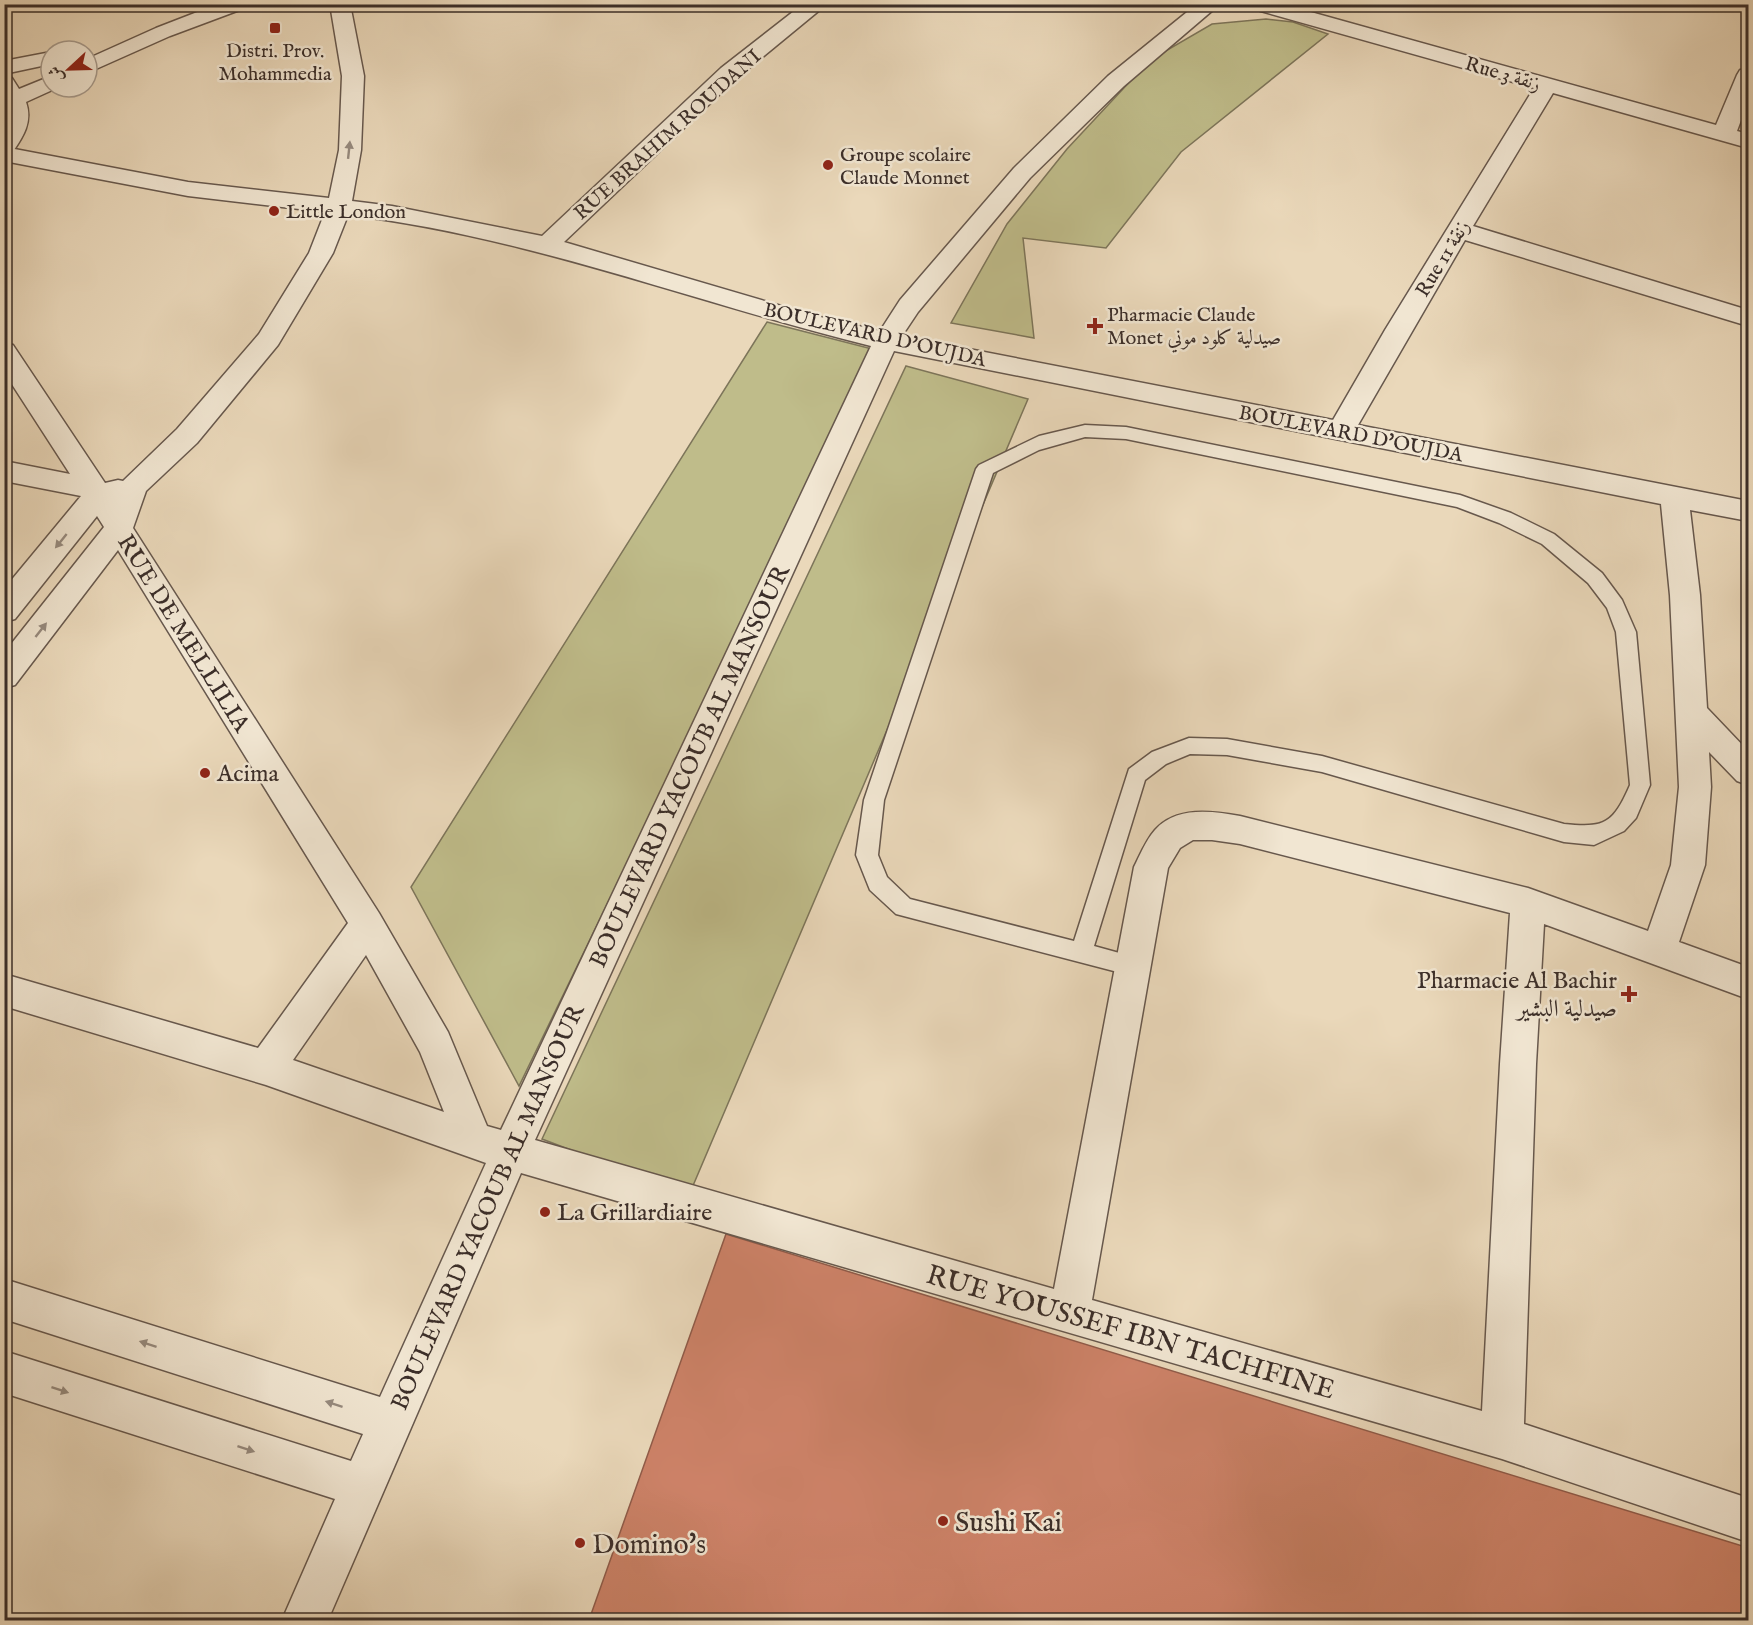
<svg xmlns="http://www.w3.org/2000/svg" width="1753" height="1625" font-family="'IM FELL English',Amiri,serif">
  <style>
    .green { fill: #bfbc8a; stroke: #7d755a; stroke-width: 1.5 }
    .building { fill: #cd8268; stroke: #905b49; stroke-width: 1.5 }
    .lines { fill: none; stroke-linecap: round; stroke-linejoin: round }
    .service-casing { stroke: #67584d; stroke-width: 3 }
    .minor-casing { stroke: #67584d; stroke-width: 3 }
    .tertiary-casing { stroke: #67584d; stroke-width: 3 }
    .service { fill: #f1e6d2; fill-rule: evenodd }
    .minor { fill: #f1e6d2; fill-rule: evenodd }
    .tertiary { fill: #f1e6d2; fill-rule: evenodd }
    .oneway { fill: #968a7e }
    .poi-dot { fill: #8f2418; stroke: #f1e6d2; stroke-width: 2 }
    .labels { text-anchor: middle; stroke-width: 5; stroke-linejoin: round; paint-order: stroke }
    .far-poi-label { font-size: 20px; fill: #3b2e29; stroke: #f1e6d2; text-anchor: start }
    .far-street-label { font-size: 20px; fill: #3b2e29; stroke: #f1e6d2 }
    .street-label { font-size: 24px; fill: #3b2e29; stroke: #f1e6d2 }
    .poi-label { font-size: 24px; fill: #3b2e29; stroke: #f1e6d2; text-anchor: start }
    .near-street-label { font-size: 28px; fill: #3b2e29; stroke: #f1e6d2 }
    .near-poi-label { font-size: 28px; fill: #3b2e29; stroke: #f1e6d2; text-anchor: start }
  </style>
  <rect width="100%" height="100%" fill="#ead8ba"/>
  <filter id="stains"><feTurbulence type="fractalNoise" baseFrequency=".00333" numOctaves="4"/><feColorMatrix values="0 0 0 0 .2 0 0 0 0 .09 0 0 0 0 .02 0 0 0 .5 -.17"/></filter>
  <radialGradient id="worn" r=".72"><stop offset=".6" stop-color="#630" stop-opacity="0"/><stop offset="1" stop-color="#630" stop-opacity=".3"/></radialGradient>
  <path class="green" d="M1266,19L1293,22L1328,34L1181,152L1106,248L1023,238L1034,338L951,323L1007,224L1067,149L1150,60L1212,24Z
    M767,322L876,350L519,1086L411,887Z
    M906,366L1028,399L689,1195L542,1139Z"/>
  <path class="building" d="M726,1234L1749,1548V1620H589Z"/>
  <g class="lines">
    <g class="service-casing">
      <path id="service" d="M1085,425L1126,427L1460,495L1511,513L1554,534L1602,573L1622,600L1636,632L1650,785L1636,818L1624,831L1594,845L1564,842L1322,772L1227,755L1190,754L1166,764L1145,780L1094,946L1141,959L1144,966L1141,973L1133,976L896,914L870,890L856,855L864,800L976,469L979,465L1039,436ZM1085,437L1126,439L1457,507L1499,523L1542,544L1588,583L1607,608L1616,632L1630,785C1613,824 1605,828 1564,824L1322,756L1227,739L1189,738L1152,752L1129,769L1074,941L910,899L887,877L878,855L884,800L993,473L1039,450Z"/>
    </g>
    <g class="minor-casing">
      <path id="minor" d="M330,4H350L364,76L361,150L352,201L392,206L542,236L721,68L803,4H827L737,78L564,242L812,315L880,331L900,300L1014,168L1108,76L1197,4H1220L1124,86L1030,178L918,312L902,336L1333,420L1385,330L1534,88L1250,8L1247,4H1282L1716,125L1737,75L1740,70L1748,69V101L1737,131L1748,134V148L1553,93L1473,226L1748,310V326L1465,240L1358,425L1748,501V521L1690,510L1700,595L1707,708L1748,751V785L1737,781L1709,752L1711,787L1705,865L1679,942L1748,967V999L1544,924L1536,1064L1524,1424L1748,1498V1542L1502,1459L521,1173L328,1620H282L335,1499L4,1393V1351L351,1461L363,1434L4,1319V1279L380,1397L486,1163L266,1085L4,1006V974L258,1048L348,923L118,550L15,685L4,688V653L104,527L97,516L15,619L4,622V589L81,496L4,481V461L70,474L4,372V343L13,345L105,483L118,480L123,481L177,429L259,334L309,253L325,212L188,196L4,161V147L188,182L329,198L339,150L342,76ZM348,215C527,236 696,303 871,346L501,1130L487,1126L448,1032L379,913L133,528L146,491L197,443L278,345L333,253ZM894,351L1661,504L1670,595L1679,787L1671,865L1648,931L1528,888L1240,816C1212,811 1176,806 1155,830C1146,840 1140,855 1134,867L1054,1289L535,1140ZM1193,840H1212L1240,844L1510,913L1500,1064L1482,1411L1092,1300L1168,868L1180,848ZM366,955L420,1052L444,1112L293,1060Z"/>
    </g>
    <g class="tertiary-casing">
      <path id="tertiary" d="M218,4H248L245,8L170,36L87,73V59L156,28Z
        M51,52V64L4,74V61Z
        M51,76V87H59L26,102C33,122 23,137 12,153L4,155V127L7,115L4,77L12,78L19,89Z"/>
    </g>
    <use href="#service" class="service"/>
    <use href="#minor" class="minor"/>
    <use href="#tertiary" class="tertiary"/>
  </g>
  <defs><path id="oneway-solid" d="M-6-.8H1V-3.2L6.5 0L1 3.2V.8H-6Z" transform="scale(1.5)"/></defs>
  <g class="oneway">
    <use href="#oneway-solid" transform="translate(349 150) rotate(-84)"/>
    <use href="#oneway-solid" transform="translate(61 541) rotate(129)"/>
    <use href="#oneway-solid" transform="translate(41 630) rotate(-52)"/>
    <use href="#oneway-solid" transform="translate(148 1344) rotate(-162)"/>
    <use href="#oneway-solid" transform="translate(60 1390) rotate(18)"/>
    <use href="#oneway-solid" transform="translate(334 1404) rotate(-162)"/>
    <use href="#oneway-solid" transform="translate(246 1449) rotate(18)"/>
  </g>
  <g class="poi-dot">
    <rect x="269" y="22" width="12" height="12" rx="3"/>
    <circle cx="828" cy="165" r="6"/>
    <circle cx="274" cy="211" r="6"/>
    <path d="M1092 317h6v6h6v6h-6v6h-6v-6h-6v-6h6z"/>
    <circle cx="205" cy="773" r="6"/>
    <path d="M1626 985h6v6h6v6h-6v6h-6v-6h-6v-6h6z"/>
    <circle cx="545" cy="1212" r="6"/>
    <circle cx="943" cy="1521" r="6"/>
    <circle cx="580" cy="1543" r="6"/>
  </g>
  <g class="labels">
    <g class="far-poi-label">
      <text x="275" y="57" text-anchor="middle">Distri. Prov.<tspan x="275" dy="23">Mohammedia</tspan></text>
      <text x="840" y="161">Groupe scolaire<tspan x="840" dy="23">Claude Monnet</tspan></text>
      <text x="286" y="218">Little London</text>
      <text x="1107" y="321">Pharmacie Claude<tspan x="1107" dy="23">Monet صيدلية كلود موني</tspan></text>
    </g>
    <g class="far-street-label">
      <text transform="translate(1503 73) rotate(16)" y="7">Rue 3 زنقة</text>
      <text transform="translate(667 134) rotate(-42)" y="7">RUE BRAHIM ROUDANI</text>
      <text transform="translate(1442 258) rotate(-59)" y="7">Rue 11 زنقة</text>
      <text transform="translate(875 334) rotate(13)" y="7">BOULEVARD D'OUJDA</text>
      <text transform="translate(1351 433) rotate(11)" y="7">BOULEVARD D'OUJDA</text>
    </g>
    <g class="street-label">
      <text transform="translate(184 633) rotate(58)" y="8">RUE DE MELLILIA</text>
      <text transform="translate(689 766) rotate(-65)" y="8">BOULEVARD YACOUB AL MANSOUR</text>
      <text transform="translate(487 1207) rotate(-66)" y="8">BOULEVARD YACOUB AL MANSOUR</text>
    </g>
    <g class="poi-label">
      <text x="217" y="781">Acima</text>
      <text x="1617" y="988" text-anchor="end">Pharmacie Al Bachir<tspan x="1617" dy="28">صيدلية البشير</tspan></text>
      <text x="557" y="1220">La Grillardiaire</text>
    </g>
    <g class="near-street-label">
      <text transform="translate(1131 1331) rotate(16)" y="10">RUE YOUSSEF IBN TACHFINE</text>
    </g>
    <g class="near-poi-label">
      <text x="955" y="1531">Sushi Kai</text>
      <text x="592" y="1553">Domino's</text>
    </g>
  </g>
  <rect width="1753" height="1625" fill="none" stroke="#ead8ba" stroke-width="24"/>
  <rect x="6" y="6" width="1741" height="1613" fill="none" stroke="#3b2e29" stroke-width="3"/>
  <rect x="12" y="12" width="1729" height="1601" fill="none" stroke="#3b2e29" stroke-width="1.5"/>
  <g transform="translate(69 69) rotate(248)"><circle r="28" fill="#f1e6d2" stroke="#a89c8e" stroke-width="1.5"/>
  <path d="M0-4.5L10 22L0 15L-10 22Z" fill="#8f2418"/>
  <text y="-9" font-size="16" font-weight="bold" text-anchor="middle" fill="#3b2e29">ش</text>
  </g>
  <rect width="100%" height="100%" filter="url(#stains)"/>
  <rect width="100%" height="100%" fill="url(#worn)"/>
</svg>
